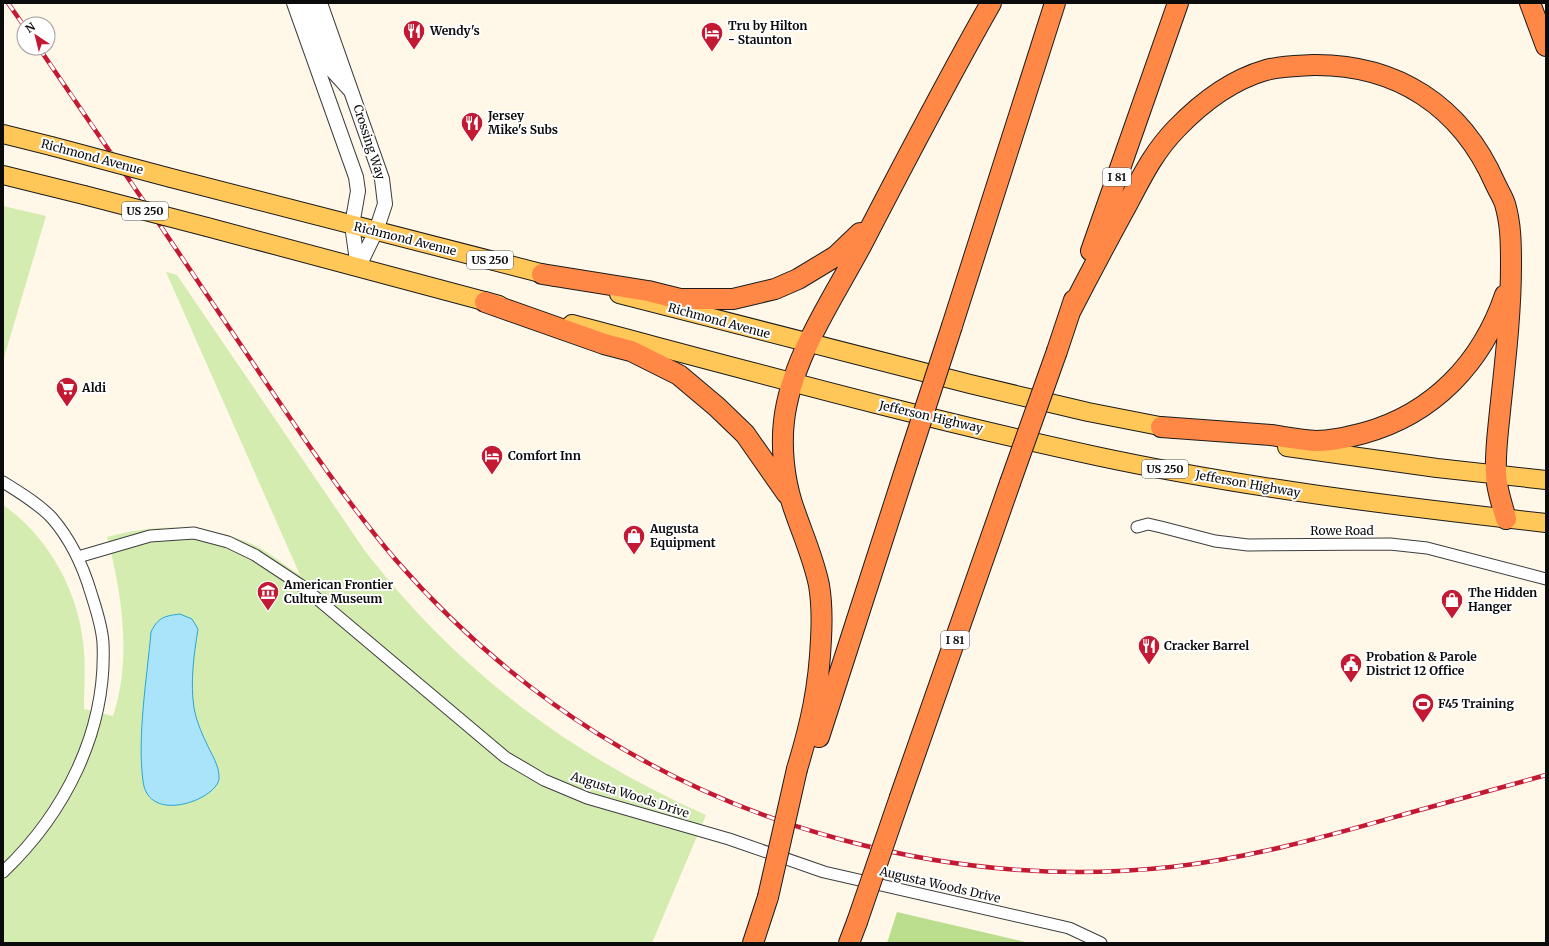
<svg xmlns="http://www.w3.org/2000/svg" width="1549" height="946" font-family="Merriweather,serif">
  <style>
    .green { fill: #d5ecb0 }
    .forest { fill: #bade8e }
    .water { fill: #a9e4fb; stroke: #2aa4d7 }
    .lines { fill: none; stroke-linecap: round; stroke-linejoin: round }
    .minor-casing { stroke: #3e3e3e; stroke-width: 13 }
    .tertiary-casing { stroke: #3e3e3e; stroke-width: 16 }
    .primary-casing { stroke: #1c1c1c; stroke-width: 20 }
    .motorway-casing { stroke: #1c1c1c; stroke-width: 22 }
    .minor { stroke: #fff; stroke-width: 11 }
    .tertiary { stroke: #fff; stroke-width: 14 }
    .primary { stroke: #ffc658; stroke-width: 18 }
    .motorway { stroke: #ff8846; stroke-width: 20 }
    .rail-casing { stroke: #c41933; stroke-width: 4.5 }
    .rail { stroke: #fff; stroke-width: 3; stroke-dasharray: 9; stroke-linecap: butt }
    .primary-bridge-casing { stroke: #1c1c1c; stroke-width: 20; stroke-linecap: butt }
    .motorway-bridge-casing { stroke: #1c1c1c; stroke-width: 22; stroke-linecap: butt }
    .primary-bridge { stroke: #ffc658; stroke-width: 18 }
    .motorway-bridge { stroke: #ff8846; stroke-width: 20 }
    .labels { text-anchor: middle; stroke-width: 4; stroke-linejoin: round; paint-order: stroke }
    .shield { fill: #fff; stroke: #545454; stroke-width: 1 }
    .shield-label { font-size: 11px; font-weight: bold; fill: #0b0b0b }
    .poi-label { font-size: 12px; font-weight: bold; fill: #0b0b0b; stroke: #fff; text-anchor: start }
    .street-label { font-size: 12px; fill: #0b0b0b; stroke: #fff }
  </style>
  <rect width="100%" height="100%" fill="#fff8e8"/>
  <path class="green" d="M3,206L46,216L3,361Z
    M166,272L177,275L365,551C457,670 569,754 706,815L652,943H3V505C47,535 77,589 83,641C86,664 84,687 84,709L113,716C132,660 122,593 107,537C157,523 209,523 256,546C272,554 285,566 300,575Z"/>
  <path class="forest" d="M897,912L1030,943H887Z"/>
  <path class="water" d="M180,614L192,619L198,629C194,654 190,682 194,708C196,719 201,732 206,742C211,754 220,766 219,779C216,800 148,825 143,781C137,736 147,678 151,632C158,617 165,616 180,614Z"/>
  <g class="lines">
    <g class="minor-casing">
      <path id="minor" d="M3,482C19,492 39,504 52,518C71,540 83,566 91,593C96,609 102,626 103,643C107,731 65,813 3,872
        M1137,527L1148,524L1161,527L1215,541L1248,545L1390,544L1427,548L1546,579
        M78,557L150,536L194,533L228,542L255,555L302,586L505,757L544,780L587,798L729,839L824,872L1069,928L1101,943"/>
    </g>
    <g class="tertiary-casing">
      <path id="tertiary" d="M294,3L356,177L358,191L352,225L358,268
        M308,3L331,69L351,91
        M320,3L382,179L385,204L376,231L358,268"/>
    </g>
    <g class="primary-casing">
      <path id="primary" d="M3,134L51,146
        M3,175L84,195
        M171,178L556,277
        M207,227L499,305
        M619,294L970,384L1088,412L1175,429
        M572,324C746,370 920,418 1096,456C1245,488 1395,506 1546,523
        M1287,447L1437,468L1546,480"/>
    </g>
    <g class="motorway-casing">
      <path id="motorway" d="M1530,3L1546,46
        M1091,251L1178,3
        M542,274L648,291L680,299H733L775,289L798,279L836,256L860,233
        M485,302L604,344L631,351L679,375L717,407L745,434L787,494
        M1070,312C1087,279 1105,245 1123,212C1140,181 1151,155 1176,129C1201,103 1231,80 1266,70C1282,66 1297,66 1313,65C1397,64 1461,106 1495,183C1498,190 1503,197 1505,204C1511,224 1511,245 1511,265C1511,314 1505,363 1500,411C1498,432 1495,452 1496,473C1496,488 1502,504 1506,519
        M952,326L1055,3
        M1057,351L1074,300
        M1161,427C1198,430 1234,432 1271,435C1285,437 1301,440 1316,441C1331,441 1349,437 1364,433C1433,414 1482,363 1505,295
        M819,737L908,461
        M797,769C811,723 819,687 821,639C822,621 822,603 819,585C813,556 801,531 792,503C784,478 781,447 784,421C791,358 833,299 862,244C904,163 946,82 991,3
        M900,797L1010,483
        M753,943L768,897
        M849,943L857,922"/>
    </g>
    <use href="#minor" class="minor"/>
    <use href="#tertiary" class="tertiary"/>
    <use href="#primary" class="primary"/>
    <use href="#motorway" class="motorway"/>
    <g class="rail-casing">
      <path id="rail" d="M8,3L24,26
        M39,48C103,141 167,235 230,329C283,407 334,487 395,559C515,697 666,793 843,840C950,869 1060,879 1171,867C1252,858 1331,835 1409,813C1455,800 1500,788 1546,775"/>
    </g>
    <use href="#rail" class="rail"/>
    <g class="primary-bridge-casing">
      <path id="primary-bridge" d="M51,146L171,178
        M84,195L207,227"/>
    </g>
    <g class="motorway-bridge-casing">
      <path id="motorway-bridge" d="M908,461L952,326
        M1010,483L1057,351
        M768,897L797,769
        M857,922L900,797"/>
    </g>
    <use href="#primary-bridge" class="primary-bridge"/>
    <use href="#motorway-bridge" class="motorway-bridge"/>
  </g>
  <defs>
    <g id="restaurant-pin" transform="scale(1.15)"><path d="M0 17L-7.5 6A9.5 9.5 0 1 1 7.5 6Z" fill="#c41933" stroke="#fff"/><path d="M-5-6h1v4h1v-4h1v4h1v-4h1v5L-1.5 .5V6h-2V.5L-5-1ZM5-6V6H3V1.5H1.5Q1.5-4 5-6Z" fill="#fff"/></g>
    <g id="hotel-pin" transform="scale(1.15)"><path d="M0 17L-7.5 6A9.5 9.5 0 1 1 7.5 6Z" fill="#c41933" stroke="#fff"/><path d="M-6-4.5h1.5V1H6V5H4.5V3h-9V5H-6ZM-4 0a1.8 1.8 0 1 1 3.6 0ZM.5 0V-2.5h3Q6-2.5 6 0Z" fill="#fff"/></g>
    <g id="supermarket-pin" transform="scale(1.15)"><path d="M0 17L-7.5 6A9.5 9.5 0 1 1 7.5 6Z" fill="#c41933" stroke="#fff"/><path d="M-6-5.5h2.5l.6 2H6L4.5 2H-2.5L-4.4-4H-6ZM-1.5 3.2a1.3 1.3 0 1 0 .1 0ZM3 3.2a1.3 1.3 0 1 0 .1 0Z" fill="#fff"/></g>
    <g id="shop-pin" transform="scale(1.15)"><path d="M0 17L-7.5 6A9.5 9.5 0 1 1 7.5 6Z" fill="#c41933" stroke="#fff"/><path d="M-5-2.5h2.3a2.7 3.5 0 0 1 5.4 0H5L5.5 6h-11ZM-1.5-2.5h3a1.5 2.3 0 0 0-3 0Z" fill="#fff"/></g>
    <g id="museum-pin" transform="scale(1.15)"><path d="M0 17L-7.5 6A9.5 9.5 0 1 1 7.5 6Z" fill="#c41933" stroke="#fff"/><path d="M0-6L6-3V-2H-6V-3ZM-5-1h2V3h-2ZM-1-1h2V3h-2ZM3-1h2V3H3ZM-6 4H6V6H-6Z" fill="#fff"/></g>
    <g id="civic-pin" transform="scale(1.15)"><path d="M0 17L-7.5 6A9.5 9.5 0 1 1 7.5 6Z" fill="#c41933" stroke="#fff"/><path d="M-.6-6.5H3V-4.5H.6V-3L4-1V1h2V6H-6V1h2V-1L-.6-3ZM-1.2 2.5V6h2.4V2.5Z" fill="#fff"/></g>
    <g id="stadium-pin" transform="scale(1.15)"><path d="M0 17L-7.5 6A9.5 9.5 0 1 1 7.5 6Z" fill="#c41933" stroke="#fff"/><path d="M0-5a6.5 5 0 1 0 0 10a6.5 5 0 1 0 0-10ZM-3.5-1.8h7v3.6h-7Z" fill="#fff"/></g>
  </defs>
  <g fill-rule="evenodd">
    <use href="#restaurant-pin" x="414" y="31"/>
    <use href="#hotel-pin" x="712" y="33"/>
    <use href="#restaurant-pin" x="472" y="123"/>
    <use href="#supermarket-pin" x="67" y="388"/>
    <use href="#hotel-pin" x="492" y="456"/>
    <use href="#shop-pin" x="634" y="536"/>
    <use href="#museum-pin" x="268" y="592"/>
    <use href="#shop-pin" x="1452" y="600"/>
    <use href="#restaurant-pin" x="1149" y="646"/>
    <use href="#civic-pin" x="1351" y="664"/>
    <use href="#stadium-pin" x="1423" y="704"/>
  </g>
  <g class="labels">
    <g class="shield">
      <rect x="1103" y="168" width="28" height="18" rx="3"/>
      <rect x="122" y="202" width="46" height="18" rx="3"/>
      <rect x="467" y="251" width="46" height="18" rx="3"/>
      <rect x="1142" y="460" width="46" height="18" rx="3"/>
      <rect x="941" y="631" width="28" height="18" rx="3"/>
    </g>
    <g class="shield-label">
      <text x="1117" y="181">I 81</text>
      <text x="145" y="215">US 250</text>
      <text x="490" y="264">US 250</text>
      <text x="1165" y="473">US 250</text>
      <text x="955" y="644">I 81</text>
    </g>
    <g class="poi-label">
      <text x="728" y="30">Tru by Hilton<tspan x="728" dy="14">- Staunton</tspan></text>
      <text x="430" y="35">Wendy's</text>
      <text x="488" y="120">Jersey<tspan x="488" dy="14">Mike's Subs</tspan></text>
      <text x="82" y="392">Aldi</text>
      <text x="508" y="460">Comfort Inn</text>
      <text x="650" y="533">Augusta<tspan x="650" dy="14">Equipment</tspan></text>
      <text x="284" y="589">American Frontier<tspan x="284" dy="14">Culture Museum</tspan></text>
      <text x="1468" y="597">The Hidden<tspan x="1468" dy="14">Hanger</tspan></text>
      <text x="1164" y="650">Cracker Barrel</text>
      <text x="1366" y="661">Probation &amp; Parole<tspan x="1366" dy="14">District 12 Office</tspan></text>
      <text x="1438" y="708">F45 Training</text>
    </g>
    <g class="street-label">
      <text transform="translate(369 142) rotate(72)" y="4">Crossing Way</text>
      <text transform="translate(92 157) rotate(15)" y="4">Richmond Avenue</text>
      <text transform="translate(405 239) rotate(14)" y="4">Richmond Avenue</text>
      <text transform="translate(719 321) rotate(15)" y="4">Richmond Avenue</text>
      <text transform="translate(931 417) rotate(13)" y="4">Jefferson Highway</text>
      <text transform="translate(1248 484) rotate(10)" y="4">Jefferson Highway</text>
      <text x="1342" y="535">Rowe Road</text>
      <text transform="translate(630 795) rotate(18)" y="4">Augusta Woods Drive</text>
      <text transform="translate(940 885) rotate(13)" y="4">Augusta Woods Drive</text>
    </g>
  </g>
  <rect width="1549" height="946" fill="none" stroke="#0b0b0b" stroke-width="8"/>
  <g transform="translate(36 36) rotate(325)"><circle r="19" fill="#ffffff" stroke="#9d9d9d"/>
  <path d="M0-3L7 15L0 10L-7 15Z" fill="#c41933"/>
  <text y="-6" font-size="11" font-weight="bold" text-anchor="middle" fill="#0b0b0b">N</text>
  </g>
</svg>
